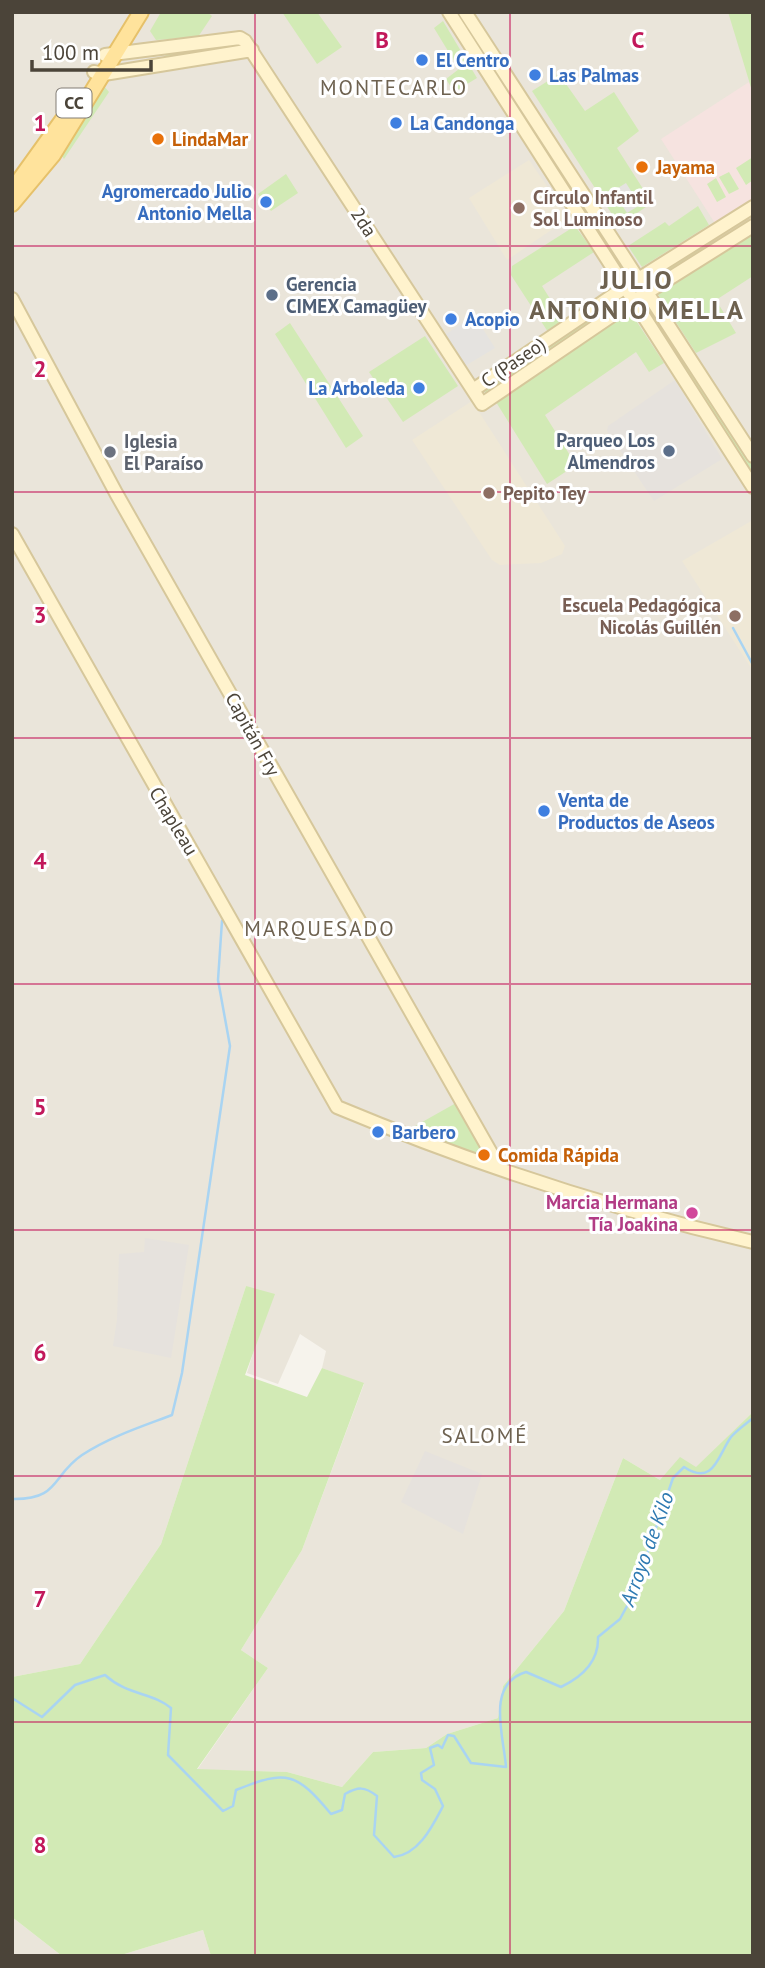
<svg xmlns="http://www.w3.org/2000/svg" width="765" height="1968" font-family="'PT Sans',sans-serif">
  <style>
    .residential { fill: #eae5da }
    .industrial { fill: #e6e2dd }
    .education { fill: #efe8d6 }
    .medical { fill: #f6e3e0 }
    .green { fill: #d2eab5 }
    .parking { fill: #e5e3e0 }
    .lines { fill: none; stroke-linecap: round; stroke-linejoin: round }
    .stream { stroke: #a9d4f2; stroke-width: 2.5 }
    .secondary-casing { stroke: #d6c79b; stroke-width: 16 }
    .primary-casing { stroke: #e6c16a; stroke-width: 18 }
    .secondary { stroke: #fff3cd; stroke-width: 12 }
    .primary { stroke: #ffe39c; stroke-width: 14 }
    .grid { fill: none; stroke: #c2185b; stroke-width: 2; stroke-opacity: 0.55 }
    .shop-dot { fill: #3f7fe0; stroke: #fff; stroke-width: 2.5 }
    .food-dot { fill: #e8710a; stroke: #fff; stroke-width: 2.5 }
    .education-dot { fill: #8d6e63; stroke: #fff; stroke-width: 2.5 }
    .service-dot { fill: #5c6f8a; stroke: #fff; stroke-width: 2.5 }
    .worship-dot { fill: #6b7280; stroke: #fff; stroke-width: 2.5 }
    .hotel-dot { fill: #d1479c; stroke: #fff; stroke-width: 2.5 }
    .labels { text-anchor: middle; stroke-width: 6; stroke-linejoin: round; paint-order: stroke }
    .shield { fill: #fff; stroke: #817c74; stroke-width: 2 }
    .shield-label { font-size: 18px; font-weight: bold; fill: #4b4439 }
    .shop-label { font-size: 19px; font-weight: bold; fill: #366cbe; stroke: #fff; text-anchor: start }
    .food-label { font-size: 19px; font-weight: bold; fill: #c56008; stroke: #fff; text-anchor: start }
    .education-label { font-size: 19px; font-weight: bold; fill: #785e54; stroke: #fff; text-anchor: start }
    .street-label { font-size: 19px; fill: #4b4439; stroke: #fff }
    .service-label { font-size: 19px; font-weight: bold; fill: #4e5e75; stroke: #fff; text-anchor: start }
    .worship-label { font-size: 19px; font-weight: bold; fill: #5b616d; stroke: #fff; text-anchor: start }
    .hotel-label { font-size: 19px; font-weight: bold; fill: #b23c85; stroke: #fff; text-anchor: end }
    .neighbourhood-label { font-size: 21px; letter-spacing: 2px; fill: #6e6250; stroke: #fff }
    .water-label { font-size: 21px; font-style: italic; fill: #2e7ab2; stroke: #fff }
    .district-label { font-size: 26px; font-weight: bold; letter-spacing: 2px; fill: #6e6250; stroke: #fff }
    .grid-label { font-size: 23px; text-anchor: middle; font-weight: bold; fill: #c2185b; stroke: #fff; stroke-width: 6; stroke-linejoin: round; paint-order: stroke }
  </style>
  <rect width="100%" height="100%" fill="#f6f3ec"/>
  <path class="residential" d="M12,12H753V1412L696,1468L660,1480L623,1458L564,1611L503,1686L498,1718L447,1734L426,1748L373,1752L342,1787L287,1772L197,1770L268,1668L241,1650L302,1550L364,1384L322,1368L326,1351L300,1334L278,1384L247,1373L254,1350L246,1286L161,1544L80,1664L12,1677Z
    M12,1917L62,1956H12Z
    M203,1930L211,1956H118Z"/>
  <path class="industrial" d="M675,380L722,459L654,501L607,431L608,426Z
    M145,1238L189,1245L171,1358L113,1346L117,1320L119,1254L144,1252Z
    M425,1451L482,1474L463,1534L401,1502Z"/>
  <path class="education" d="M529,160L569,218L507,260L469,198Z
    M472,401L565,546L562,554L541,563L500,565L492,560L412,440Z
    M753,520V671L682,561Z"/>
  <path class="medical" d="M749,82L753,94V207L718,228L661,139Z"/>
  <path class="green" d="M161,12H207L212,16L198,37L156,40L150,31Z
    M282,12H317L342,47L317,64Z
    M728,12H753V94Z
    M443,21L477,78L454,92L446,79L459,69L434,28Z
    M235,45L166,58L165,56L168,53Z
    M559,74L585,111L614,92L639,131L617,148L652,203L619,225L532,91Z
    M501,75L582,204L579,207L498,78Z
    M103,85L109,92L64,159L60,153Z
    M753,157V180L746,185L736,168Z
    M729,172L739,189L729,194L719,177Z
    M286,174L298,193L271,211L258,194Z
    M716,178L726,197L717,202L707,184Z
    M698,206L709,225L642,267L628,246L665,222L669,226Z
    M575,226L594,252L542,286L564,321L548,332L511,275L512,266Z
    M753,234V276L716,300L736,333L696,353L657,293Z
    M711,238L716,242L650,286L646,284L647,279Z
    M615,300L618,305L489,393L483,392Z
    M643,301L753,466V477L641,304Z
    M629,310L664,363L649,372L636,352L545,415L576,465L547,484L496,402Z
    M290,323L363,436L346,448L275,334Z
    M425,336L458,386L403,422L369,372Z
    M456,1103L490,1159L408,1130Z
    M246,1286L275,1294L245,1375L307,1397L322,1368L364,1383L302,1550L241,1650L268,1668L197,1769L287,1772L342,1787L373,1752L426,1748L447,1734L498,1718L503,1686L564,1611L623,1458L660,1480L680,1457L696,1467L753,1412V1956H211L203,1930L118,1956H62L12,1917V1677L80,1664L161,1544Z"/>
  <path class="parking" d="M626,183L640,205L627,213L613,191Z
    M474,315L495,348L465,366L445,335Z"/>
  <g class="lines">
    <path class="stream" d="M733,628L753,665
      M12,1499C60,1500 51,1476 82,1455C109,1437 143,1426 172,1415L182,1373L230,1046L218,980L222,921
      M12,1698L42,1717L75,1685L105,1675C128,1696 152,1692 171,1708L168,1755L223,1811L233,1806L236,1790C287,1769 297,1773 331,1814L342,1810L345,1794C358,1787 364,1786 377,1796L374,1835L394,1857C419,1854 432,1827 443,1806L435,1789L422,1780L421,1773L434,1765L430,1748L438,1745L442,1748L448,1735L454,1736L471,1763L506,1767C504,1737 485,1684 526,1672L561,1687C582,1677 599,1662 598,1637L620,1619L633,1595L673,1478L684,1467C714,1487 718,1455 731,1437C737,1430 746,1424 753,1418"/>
    <g class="secondary-casing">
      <path id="secondary" d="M449,12L753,487
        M465,12L753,456
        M105,55L240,38L245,41L482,404L632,302L753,226
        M94,72L104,74L252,50
        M12,299L116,493L499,1167
        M473,390L624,288L753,207
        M12,534L337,1107C471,1163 611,1209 753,1242"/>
    </g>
    <g class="primary-casing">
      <path id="primary" d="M12,190L71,108
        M12,204L53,155L141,12"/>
    </g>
    <use href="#secondary" class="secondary"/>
    <use href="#primary" class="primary"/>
  </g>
  <path class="grid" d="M255,12V1956M510,12V1956M12,246H753M12,492H753M12,738H753M12,984H753M12,1230H753M12,1476H753M12,1722H753"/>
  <g class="shop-dot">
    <circle cx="422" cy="60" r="7"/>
    <circle cx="535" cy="75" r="7"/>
    <circle cx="396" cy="123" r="7"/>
    <circle cx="266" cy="202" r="7"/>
    <circle cx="451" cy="319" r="7"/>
    <circle cx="419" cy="388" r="7"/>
    <circle cx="544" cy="811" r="7"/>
    <circle cx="378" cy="1132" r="7"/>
  </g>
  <g class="food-dot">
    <circle cx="158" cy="139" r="7"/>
    <circle cx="642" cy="167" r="7"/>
    <circle cx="484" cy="1155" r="7"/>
  </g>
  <g class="education-dot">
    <circle cx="519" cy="208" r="7"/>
    <circle cx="489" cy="493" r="7"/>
    <circle cx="735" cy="616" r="7"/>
  </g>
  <g class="service-dot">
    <circle cx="272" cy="295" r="7"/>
    <circle cx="669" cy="451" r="7"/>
  </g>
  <circle class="worship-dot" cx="110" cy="452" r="7"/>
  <circle class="hotel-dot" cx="692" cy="1213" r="7"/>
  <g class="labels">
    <rect class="shield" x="56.5" y="88.5" width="35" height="29" rx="5"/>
    <g class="shield-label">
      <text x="74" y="109">CC</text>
    </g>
    <g class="shop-label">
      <text x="436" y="67">El Centro</text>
      <text x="549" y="82">Las Palmas</text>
      <text x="410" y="130">La Candonga</text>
      <text x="252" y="198" text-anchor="end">Agromercado Julio<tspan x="252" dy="22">Antonio Mella</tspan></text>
      <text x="465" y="326">Acopio</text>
      <text x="405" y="395" text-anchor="end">La Arboleda</text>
      <text x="558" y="807">Venta de<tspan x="558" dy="22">Productos de Aseos</tspan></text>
      <text x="392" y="1139">Barbero</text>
    </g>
    <g class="food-label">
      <text x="172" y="146">LindaMar</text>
      <text x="656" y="174">Jayama</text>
      <text x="498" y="1162">Comida Rápida</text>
    </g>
    <g class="education-label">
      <text x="533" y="204">Círculo Infantil<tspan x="533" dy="22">Sol Luminoso</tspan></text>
      <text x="503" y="500">Pepito Tey</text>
      <text x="721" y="612" text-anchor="end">Escuela Pedagógica<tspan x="721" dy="22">Nicolás Guillén</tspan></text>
    </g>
    <g class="street-label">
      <text transform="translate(364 222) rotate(57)" y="7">2da</text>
      <text transform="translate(513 362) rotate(-34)" y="7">C (Paseo)</text>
      <text transform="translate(253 734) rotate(61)" y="7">Capitán Fry</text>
      <text transform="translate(174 821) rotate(59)" y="7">Chapleau</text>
    </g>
    <g class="service-label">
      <text x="286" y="291">Gerencia<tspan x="286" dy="22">CIMEX Camagüey</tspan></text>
      <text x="655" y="447" text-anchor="end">Parqueo Los<tspan x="655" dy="22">Almendros</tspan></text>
    </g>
    <g class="worship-label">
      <text x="124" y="448">Iglesia<tspan x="124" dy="22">El Paraíso</tspan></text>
    </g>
    <g class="hotel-label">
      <text x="678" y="1209">Marcia Hermana<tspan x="678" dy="22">Tía Joakina</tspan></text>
    </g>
    <g class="neighbourhood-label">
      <text x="394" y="95">MONTECARLO</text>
      <text x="320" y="936">MARQUESADO</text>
      <text x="485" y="1443">SALOMÉ</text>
    </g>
    <g class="water-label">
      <text transform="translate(647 1549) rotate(-70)" y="7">Arroyo de Kilo</text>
    </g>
    <g class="district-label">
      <text x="637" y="289">JULIO<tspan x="637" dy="30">ANTONIO MELLA</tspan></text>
    </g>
  </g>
  <g class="grid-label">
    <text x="382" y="48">B</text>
    <text x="638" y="48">C</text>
    <text x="40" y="131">1</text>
    <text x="40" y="377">2</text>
    <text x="40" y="623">3</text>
    <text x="40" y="869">4</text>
    <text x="40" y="1115">5</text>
    <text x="40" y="1361">6</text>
    <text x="40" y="1607">7</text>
    <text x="40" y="1853">8</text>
  </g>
  <rect width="765" height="1968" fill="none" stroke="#4b4439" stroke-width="28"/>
  <path d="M32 60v10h119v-10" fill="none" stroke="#4b4439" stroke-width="3.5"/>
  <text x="42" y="60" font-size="21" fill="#4b4439" stroke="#ffffff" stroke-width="5" paint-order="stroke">100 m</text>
</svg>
